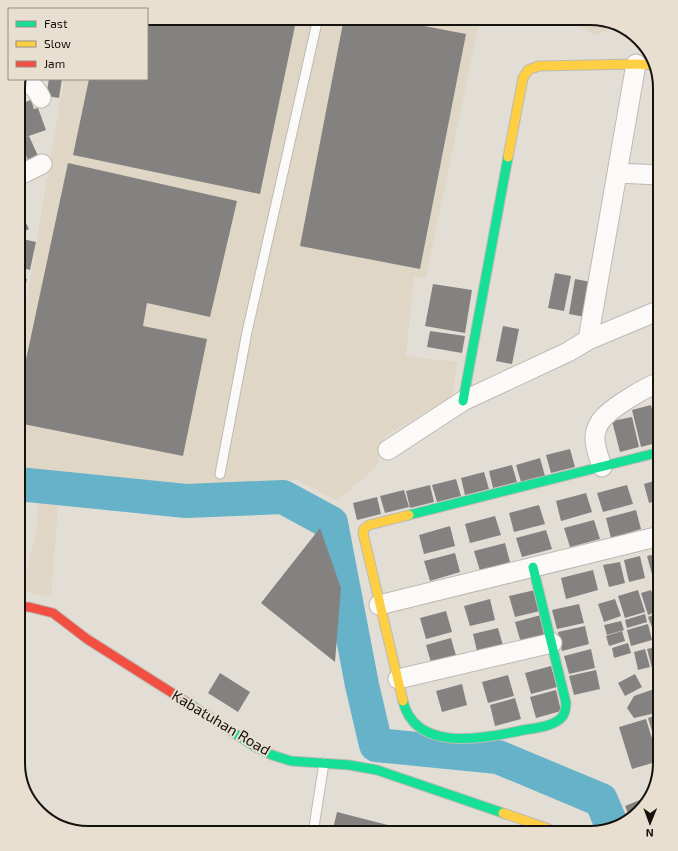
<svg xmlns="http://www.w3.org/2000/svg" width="678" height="851" font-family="'Exo 2',sans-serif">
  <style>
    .built { fill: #dfd6c6 }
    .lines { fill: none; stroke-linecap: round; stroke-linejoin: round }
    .river { stroke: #66b2c9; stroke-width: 34 }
    .building { fill: #848281 }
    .lane-casing { stroke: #bebab3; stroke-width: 11 }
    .street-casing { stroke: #bebab3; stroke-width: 21 }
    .fast-casing { stroke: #bebab3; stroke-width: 11 }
    .slow-casing { stroke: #bebab3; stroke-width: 11 }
    .jam-casing { stroke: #bebab3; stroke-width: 11 }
    .lane { stroke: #fbfaf9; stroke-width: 9 }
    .street { stroke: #fbfaf9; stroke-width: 19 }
    .fast { stroke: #16e098; stroke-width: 9 }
    .slow { stroke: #ffcf43; stroke-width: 9 }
    .jam { stroke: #f24e42; stroke-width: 9 }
    .labels { text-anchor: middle; stroke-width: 4; stroke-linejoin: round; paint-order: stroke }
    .street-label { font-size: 15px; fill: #16130e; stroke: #e8dfd0 }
    .rim { fill: none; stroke: #16130e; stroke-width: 2 }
  </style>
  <rect width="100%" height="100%" fill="#e2ded6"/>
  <path class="built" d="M147,18H480L426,278L414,276L406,356L457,362L452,397L383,437L377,466L337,501L296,479L257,493L177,491L71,477L59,497L51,597L22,591L36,531L39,492L47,475L18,473V351L64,79H147Z
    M507,18H560L556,26Z
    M566,18H595L618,25L596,36Z"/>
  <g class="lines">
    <path class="river" d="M18,484L186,501L283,497L331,523L362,685L376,745L498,757L601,800L612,826"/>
  </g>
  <path class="building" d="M147,18H281L296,21L260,194L73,155L89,79H147Z
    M344,18H382L466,34L420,269L300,246Z
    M49,79H62L59,98L46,96Z
    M31,100L34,109L38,108L46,130L23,138L18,123V102L21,101L22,103Z
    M29,136L38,156L28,160L19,140Z
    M18,143L28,162L20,166L18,163Z
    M68,163L237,201L210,317L147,303L143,326L207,339L183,456L18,423V397Z
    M18,207L29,229L18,235Z
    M18,238L36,242L30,270L18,267Z
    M555,273L571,276L564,311L548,308Z
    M18,278L27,279L21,306H18Z
    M575,279L591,282L585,317L569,314Z
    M433,284L472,290L465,333L425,326Z
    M18,309L24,311L20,328L18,327Z
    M503,326L519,329L512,364L496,361Z
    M430,331L465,336L462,353L427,347Z
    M660,399V427H659L653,401Z
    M651,405L660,442L641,447L632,410Z
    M632,417L639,447L620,452L612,421Z
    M570,449L575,467L551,473L546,455Z
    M540,458L545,476L521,482L516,465Z
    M512,465L517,482L493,488L489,471Z
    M484,472L489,489L465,495L461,478Z
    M456,479L461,496L437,502L432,485Z
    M660,479V500L649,503L644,484Z
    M430,485L434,502L410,508L406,491Z
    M627,485L633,504L603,512L597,493Z
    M404,490L409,507L385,513L380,496Z
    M586,493L592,512L561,521L556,501Z
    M377,497L381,514L357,520L353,503Z
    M539,505L545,524L514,532L509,513Z
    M660,507V528L658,529L653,509Z
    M636,510L641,529L611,538L606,518Z
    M495,516L501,535L470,543L465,524Z
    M594,520L600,539L570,547L564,528Z
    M450,526L455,546L424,554L419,535Z
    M320,528L341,588L335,662L261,603Z
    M546,530L552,549L522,557L516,538Z
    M505,543L510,562L480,571L474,551Z
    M455,553L460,572L430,581L424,561Z
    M660,553V576L653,578L647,556Z
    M640,556L645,578L629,582L624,560Z
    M620,562L625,583L609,587L603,565Z
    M593,570L598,590L566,599L561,578Z
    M660,587V612L652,589Z
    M535,590L540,611L515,617L509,596Z
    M638,590L645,612L625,618L618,596Z
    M651,590L658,611L648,615L641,593Z
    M490,599L495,620L470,626L464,606Z
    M615,599L621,616L604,622L598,604Z
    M579,604L584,623L557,629L552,610Z
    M446,611L452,632L426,639L420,618Z
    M658,613L660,618V636L656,638L648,617Z
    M645,614L647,622L627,628L625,620Z
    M541,615L547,636L521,643L515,622Z
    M621,621L624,630L607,635L604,625Z
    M648,624L652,640L631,646L627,630Z
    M585,626L589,644L562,651L558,632Z
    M498,628L504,649L478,655L473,634Z
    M622,631L625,641L609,646L606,636Z
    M451,638L457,659L432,666L426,645Z
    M628,643L631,653L614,658L612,648Z
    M660,646V667L652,668L647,649Z
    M591,649L595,668L569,674L564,656Z
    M645,649L650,667L638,670L634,652Z
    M551,666L557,687L531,694L525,673Z
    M596,670L600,689L574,695L569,676Z
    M220,673L250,692L238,712L208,693Z
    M635,674L642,687L625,696L618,683Z
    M508,675L514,696L488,703L482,682Z
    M462,684L467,705L442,712L436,691Z
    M660,687V712L634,718L627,708L634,696Z
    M556,690L561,711L536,718L530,697Z
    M515,698L521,719L495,726L490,705Z
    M660,714V757L648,718Z
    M646,719L659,761L632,769L619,727Z
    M652,795L651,798L631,820L625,806Z
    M337,812L415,832V833H332Z"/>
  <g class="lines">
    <g class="lane-casing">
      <path id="lane" d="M220,474L247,332L318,18
        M313,833L324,763"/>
    </g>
    <g class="street-casing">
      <path id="street" d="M18,83C30,80 36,88 41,98
        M617,173L660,175
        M18,176L42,164
        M588,340L636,64
        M388,450L463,401L568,352L588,340L660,310
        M602,467C599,457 594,446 595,436C596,429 599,422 604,417C616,405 644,388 660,382
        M379,605L660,536
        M398,679L552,643"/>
    </g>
    <g class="fast-casing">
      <path id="fast" d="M463,401L508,157
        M409,515L660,452
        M403,701C415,752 481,739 519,731C532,728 549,728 560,719C565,715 566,709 566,703L533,567
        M188,703L254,746L272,755L291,761L349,765L377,770L503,813"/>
    </g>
    <g class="slow-casing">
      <path id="slow" d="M508,157L523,78L528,70L539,66L636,64L653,65
        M403,701L363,533L364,529L369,525L409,515
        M503,813L549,829L556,833"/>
    </g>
    <g class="jam-casing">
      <path id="jam" d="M18,607H29L53,613L87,639L188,703"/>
    </g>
    <use href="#lane" class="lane"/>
    <use href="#street" class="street"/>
    <use href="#fast" class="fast"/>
    <use href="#slow" class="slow"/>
    <use href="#jam" class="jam"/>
  </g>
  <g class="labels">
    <g class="street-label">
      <text transform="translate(221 723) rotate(31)" y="5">Kabatuhan Road</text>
    </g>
  </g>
  <path d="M0 0H678V851H0ZM88 25H590A63 63 0 0 1 653 88V763A63 63 0 0 1 590 826H88A63 63 0 0 1 25 763V88A63 63 0 0 1 88 25Z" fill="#e8dfd0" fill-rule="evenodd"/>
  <path class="rim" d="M88 25H590A63 63 0 0 1 653 88V763A63 63 0 0 1 590 826H88A63 63 0 0 1 25 763V88A63 63 0 0 1 88 25Z"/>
  <rect x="8" y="8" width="140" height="72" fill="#e8dfd0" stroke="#948d82"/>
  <rect x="16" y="21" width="20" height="6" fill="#16e098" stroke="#948d82"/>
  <text x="44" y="28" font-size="12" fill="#16130e">Fast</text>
  <rect x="16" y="41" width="20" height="6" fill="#ffcf43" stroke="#948d82"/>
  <text x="44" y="48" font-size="12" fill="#16130e">Slow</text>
  <rect x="16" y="61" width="20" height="6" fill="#f24e42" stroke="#948d82"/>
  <text x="44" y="68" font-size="12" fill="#16130e">Jam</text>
  <g transform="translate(650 823) rotate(181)" stroke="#e8dfd0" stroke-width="3" paint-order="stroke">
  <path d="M0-3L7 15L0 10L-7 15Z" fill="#16130e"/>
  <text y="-6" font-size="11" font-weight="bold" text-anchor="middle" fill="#16130e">N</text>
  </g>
</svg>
